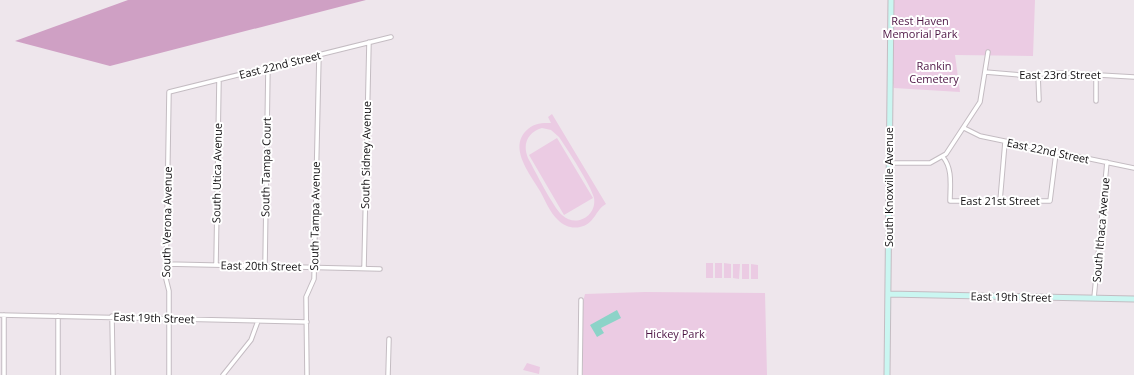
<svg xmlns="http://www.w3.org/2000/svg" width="1134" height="375" font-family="'Open Sans',sans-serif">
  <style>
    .green { fill: #ebcbe3; fill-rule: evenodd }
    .forest { fill: #cfa0c4 }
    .water { fill: #8cd3c8 }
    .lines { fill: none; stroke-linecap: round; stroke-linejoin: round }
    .street-casing { stroke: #c4bcc2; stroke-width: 5.5 }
    .secondary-casing { stroke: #c4bcc2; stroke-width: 7 }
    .street { stroke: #fff; stroke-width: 3.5 }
    .secondary { stroke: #caf6f1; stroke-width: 5 }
    .labels { text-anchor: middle; stroke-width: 4; stroke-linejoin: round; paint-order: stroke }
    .park-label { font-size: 11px; fill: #4d1544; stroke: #fff }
    .street-label { font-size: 11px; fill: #110f11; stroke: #fff }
  </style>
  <rect width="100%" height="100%" fill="#eee6ec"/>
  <path class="green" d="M888,0H1035L1033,56L955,55L960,92L894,88L887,54Z
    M552,114L606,204C595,210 595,224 580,227C572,229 564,226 558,220C550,213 545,200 540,191C530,174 507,147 528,129C535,123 542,123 551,123L548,117ZM542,128L551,130L559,137C567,149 591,185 594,198C597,216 576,228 562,215C553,207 535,171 528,158C522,144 528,132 542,128Z
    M557,138L593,198L564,215L529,155Z
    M706,263H713V278H706Z
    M715,263H722V278H715Z
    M724,263L731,264V278H724Z
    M733,264H740L739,279L733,278Z
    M742,264H749V279H742Z
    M751,264L758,265V279H751Z
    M645,292L765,293L767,375H583V302L585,294Z
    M527,363L540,367L539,374L523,370Z"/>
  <path class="forest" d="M128,0H366L110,66L15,41Z"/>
  <path class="water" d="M617,310L621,318L601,328L604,333L597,337L590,325Z"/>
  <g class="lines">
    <g class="street-casing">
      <path id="street" d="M985,72L1020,75L1064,73L1134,77
        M1038,74L1039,100
        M1096,74V101
        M964,128L980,136L1134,168
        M943,157C953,169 950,186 950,201H1050L1056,153
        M888,163H930L946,154L980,102L988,52
        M1000,201L1005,142
        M166,264L380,269
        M216,265L219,80
        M265,266L268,67
        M364,268L369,42
        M1094,298L1107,162
        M0,315L307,322
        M58,316V375
        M112,316L113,375
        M4,375V315
        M169,375V291L166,279L169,92L391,37
        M223,375L251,340L258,321
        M307,375L306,297L314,279L319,55
        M388,375L389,339
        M580,375L581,300"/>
    </g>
    <g class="secondary-casing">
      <path id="secondary" d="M888,294L1134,299
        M887,375L891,0"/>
    </g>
    <use href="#street" class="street"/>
    <use href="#secondary" class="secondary"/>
  </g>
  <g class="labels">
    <g class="park-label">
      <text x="920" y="25">Rest Haven<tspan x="920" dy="13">Memorial Park</tspan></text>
      <text x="934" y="70">Rankin<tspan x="934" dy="13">Cemetery</tspan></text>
      <text x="675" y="338">Hickey Park</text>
    </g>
    <g class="street-label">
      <text transform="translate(280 65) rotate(-14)" y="4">East 22nd Street</text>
      <text x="1060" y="79">East 23rd Street</text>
      <text transform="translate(1048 151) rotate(12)" y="4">East 22nd Street</text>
      <text transform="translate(366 155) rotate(-89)" y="4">South Sidney Avenue</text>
      <text transform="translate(266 167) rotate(-89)" y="4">South Tampa Court</text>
      <text transform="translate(217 173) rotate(-89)" y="4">South Utica Avenue</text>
      <text transform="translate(889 187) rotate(-90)" y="4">South Knoxville Avenue</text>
      <text x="1000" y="205">East 21st Street</text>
      <text transform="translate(315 216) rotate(-89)" y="4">South Tampa Avenue</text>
      <text transform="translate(167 222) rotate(-89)" y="4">South Verona Avenue</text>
      <text transform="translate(1101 230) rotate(-85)" y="4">South Ithaca Avenue</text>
      <text transform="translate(261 266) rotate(1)" y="4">East 20th Street</text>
      <text transform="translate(1011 297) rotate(1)" y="4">East 19th Street</text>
      <text transform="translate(154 318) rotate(2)" y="4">East 19th Street</text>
    </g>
  </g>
</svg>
